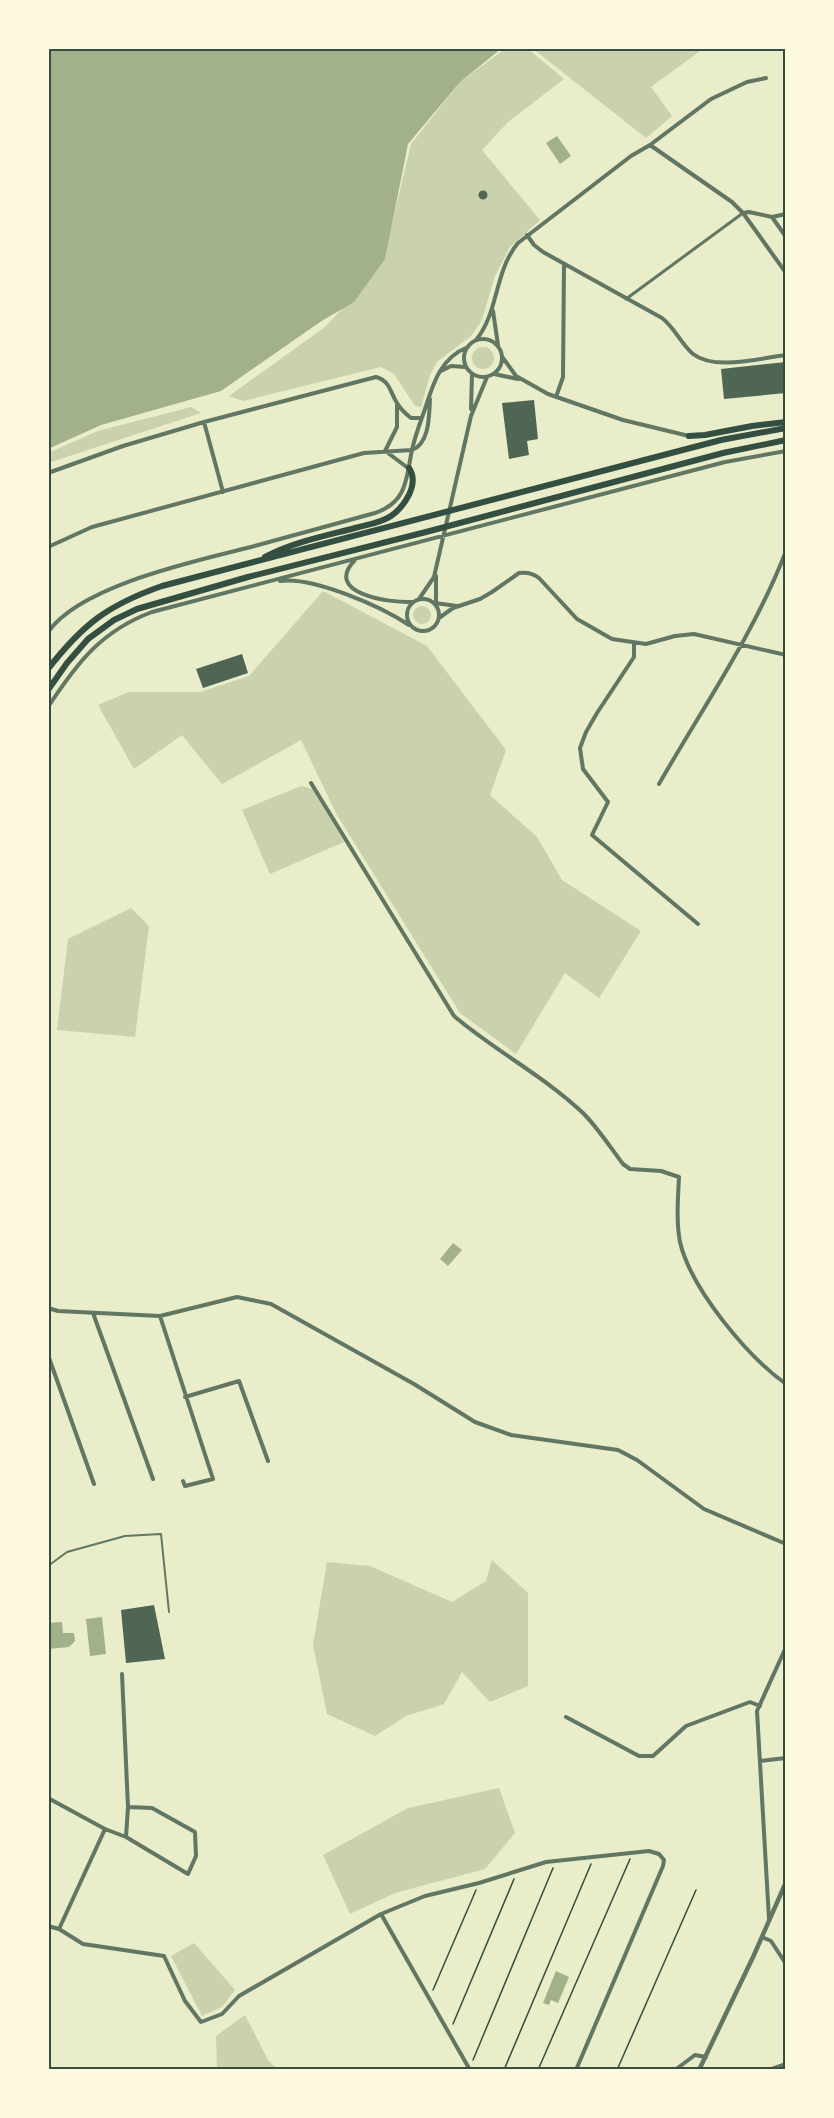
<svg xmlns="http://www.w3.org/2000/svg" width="834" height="2118" font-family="Jost,sans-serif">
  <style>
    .green { fill: #cad2ad }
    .water { fill: #a3b18a }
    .building { fill: #4f6655 }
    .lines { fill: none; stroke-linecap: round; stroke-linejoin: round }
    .path { stroke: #344e41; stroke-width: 1.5 }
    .service { stroke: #617663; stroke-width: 2 }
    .pedestrian { stroke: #617663; stroke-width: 3 }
    .minor { stroke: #617663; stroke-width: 4 }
    .tertiary { stroke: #617663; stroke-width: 4.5 }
    .trunk { stroke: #344e41; stroke-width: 6 }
    .neatline { fill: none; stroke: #344e41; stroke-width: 2 }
  </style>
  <rect width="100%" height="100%" fill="#e9edc9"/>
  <path class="green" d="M506,48H527L564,79L508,122L482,150L540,220L510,247L495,276L482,320L471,336L437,362L430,375L421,407L415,406L394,374L381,367L243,401L229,396L325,327L366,283L386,249L411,144L460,82Z
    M532,48H704L651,87L672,116L646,138Z
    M472 358a11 11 0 1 1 22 0a11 11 0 1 1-22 0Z
    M191,407L201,413L48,463V453L98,431Z
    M323,591L427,646L506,750L490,795L537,837L562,880L641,931L599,998L565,973L516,1054L460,1013L337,815L301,740L222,784L182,735L134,769L98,705L129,692H200L249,676Z
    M413 615a9 9 0 1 1 18 0a9 9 0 1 1-18 0Z
    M301,786L313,789L344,842L270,874L242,810Z
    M131,908L149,926L135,1037L57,1030L68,939Z
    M492,1560L528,1593V1686L490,1702L462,1672L444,1704L406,1716L375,1736L327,1714L313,1645L327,1562L370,1566L452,1602L486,1581Z
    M499,1788L515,1833L485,1869L395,1893L350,1914L323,1855L408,1808Z
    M194,1943L235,1990L222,2007L202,2016L171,1956Z
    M245,2015L268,2060L278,2070H217L216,2036Z"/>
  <path class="water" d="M48,48H502L460,82L408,144L385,259L354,302L320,322L221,391L101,425L48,449Z
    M557,136L571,156L560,164L546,143Z
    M453,1243L462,1250L448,1266L440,1259Z
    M102,1617L106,1654L90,1656L86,1619Z
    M62,1622L63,1633H74L75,1641L69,1647L48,1649V1623Z
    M556,1971L569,1977L558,2003L551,2000L549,2005L543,2003Z"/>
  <path class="building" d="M478.5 195a4.5 4.5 0 1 1 9 0a4.5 4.5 0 1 1-9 0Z
    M786,362V393L724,399L721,369Z
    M534,400L538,439L527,441L529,455L509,459L502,403Z
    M242,654L248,673L203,688L196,669Z
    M154,1605L165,1659L126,1663L121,1610Z"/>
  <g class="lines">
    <path class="path" d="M433,1990L476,1890
      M453,2024L514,1879
      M473,2060L553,1868
      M504,2070L591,1864
      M538,2070L630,1859
      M617,2070L696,1890"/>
    <path class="service" d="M48,1566L67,1552L125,1536L161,1534L169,1612"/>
    <path class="pedestrian" d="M626,299L743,213"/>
    <path class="minor" d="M650,145L732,202L743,213L786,273
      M743,213L749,212L772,217L786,237
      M772,217L786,214
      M527,235L534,245L543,252L662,318C675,328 681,344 693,354C715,371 760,358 786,355
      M493,311L498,345
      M464 358a19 19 0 1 1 38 0a19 19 0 1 1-38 0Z
      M476,340C499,312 494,272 518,243L631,156L650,145L711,99L747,82L766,78
      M503,358L516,376L548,394L623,420L689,436
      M441,371L451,366L465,367
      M494,374L518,379
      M556,397L563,377L564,264
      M471,409L472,374
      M204,422L223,492
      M385,451L397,427V405
      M388,453L408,468
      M48,473L123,446L204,422L376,377C390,381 390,392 397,403C400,409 406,414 411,418H421
      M48,547L92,527L364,453L412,450C430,443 429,415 430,399
      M355,560C322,594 391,603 412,602
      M280,581C313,576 382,607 409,625
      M407 615a16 16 0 1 1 32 0a16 16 0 1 1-32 0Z
      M419,599L434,577L471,416L487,377
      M435,603L457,606
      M436,605V576
      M439,618L453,608L480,599L492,592L519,573C527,572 533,573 539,578L577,619L612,639L646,644L675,636L694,634L786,655
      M48,632C81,585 196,561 251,547C292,536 334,524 375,513C408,502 406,478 412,450C415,436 420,423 425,409C433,384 440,358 468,347
      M634,644V657L597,713L586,732L580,748L583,769L608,802L592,835L698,924
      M48,707C77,663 101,631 152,612L725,462L786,451
      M311,783L454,1016C495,1051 544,1076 583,1113C598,1128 610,1147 623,1164L630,1169L661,1171L679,1177C678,1198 676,1221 680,1242C691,1289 747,1356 786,1384
      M659,784C703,707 754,634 786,551
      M48,1308L58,1311L160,1316L237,1297L271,1304L414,1384L475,1422L511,1435L618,1450L637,1460L704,1509L786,1544
      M93,1313L153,1479
      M160,1316L213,1479L185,1486L183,1481
      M48,1355L94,1484
      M185,1397L239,1381L268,1461
      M122,1674L128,1807L126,1837
      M566,1717L639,1756H653L686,1726L750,1702L760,1706
      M760,1761L786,1758
      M48,1798L105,1829L126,1837L188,1874L196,1856L195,1832L152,1808L128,1807
      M381,1914L470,2070
      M769,1919L757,1711L786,1647
      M48,1926L59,1929L83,1944L164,1956L185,2001L201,2022L222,2014L239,1996L381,1914L425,1896L479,1883L546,1862L649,1851L659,1854L664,1860L663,1866L576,2070
      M59,1929L105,1829
      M762,1937L771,1941L786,1964
      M675,2070L695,2055L706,2057
      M769,2070L786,2064"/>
    <path class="tertiary" d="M699,2070L754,1955L786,1882"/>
    <path class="trunk" d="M689,436L705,435L752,426L786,422
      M265,557C293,542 325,536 355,528C366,525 381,523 391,516C404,507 420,484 409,468
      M48,669C83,624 108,605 162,586L721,440L786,428
      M48,690L67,663L88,639L114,620L137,609L248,577L426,532L723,453L786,440"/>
  </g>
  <rect width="834" height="2118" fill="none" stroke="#fefae0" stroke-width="99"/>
  <rect x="50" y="50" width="734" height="2018" class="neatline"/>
</svg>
